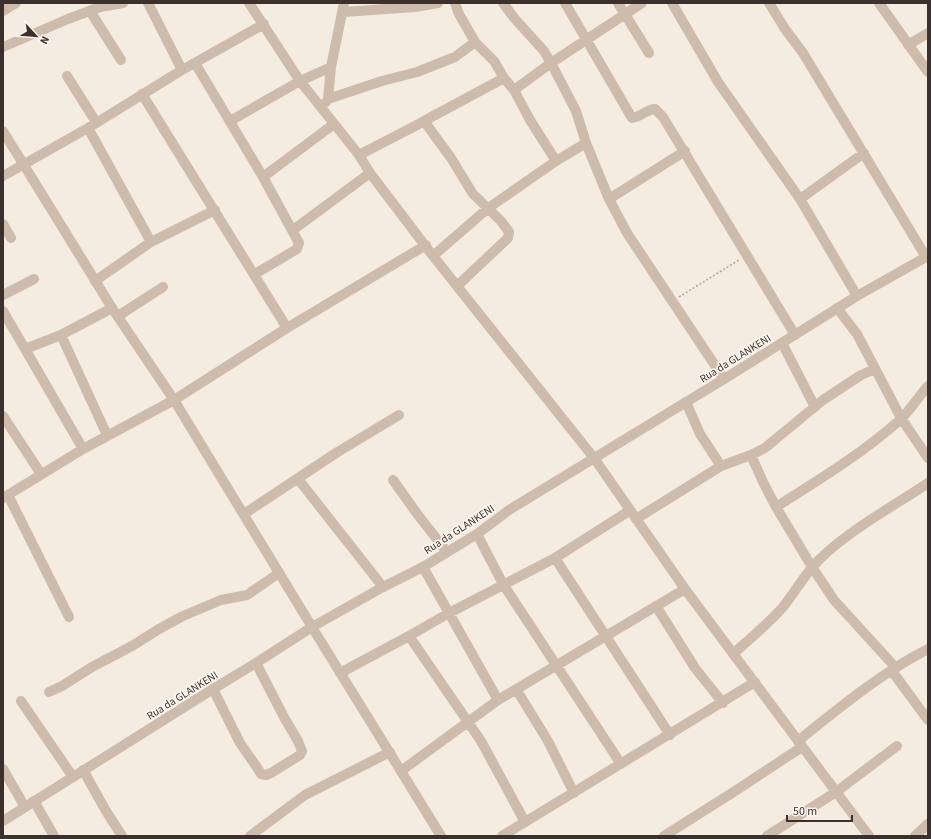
<svg xmlns="http://www.w3.org/2000/svg" width="931" height="839" font-family="'Source Sans 3',sans-serif">
  <style>
    .lines { fill: none; stroke-linecap: round; stroke-linejoin: round }
    .path { stroke: #b9a596; stroke-width: 1.5; stroke-dasharray: 2 2; stroke-linecap: butt }
    .minor { stroke: #cdbbac; stroke-width: 10 }
    .tertiary { stroke: #cdbbac; stroke-width: 10 }
    .labels { text-anchor: middle; stroke-width: 3.5; stroke-linejoin: round; paint-order: stroke }
    .street-label { font-size: 11px; fill: #3b302b; stroke: #fbf5ee }
  </style>
  <rect width="100%" height="100%" fill="#f4ebe1"/>
  <g class="lines">
    <path class="path" d="M679,297L739,260"/>
    <path class="minor" d="M148,3L182,70
      M249,3L300,81L359,155L370,173L433,256L594,458L685,589L869,836
      M455,3L459,14L475,42L494,61L504,78L514,90L530,120L556,161
      M503,3L515,19L544,51L551,63L576,111L586,143L609,199L627,233L724,379
      M565,3L632,118C641,117 647,109 655,109L663,117L795,335
      M618,3L649,53
      M672,3L718,82L800,199L857,296
      M769,3L785,29L803,53L926,257
      M879,3L928,72
      M3,11L16,3
      M90,11L121,60
      M343,12L415,7L438,3
      M908,45L928,33
      M3,47L68,19L100,7L123,3
      M195,63L263,177L299,243L297,249L255,274
      M67,76L96,122
      M514,90L551,63L642,3
      M142,94L287,328
      M328,99L382,81L417,72L455,57L475,42
      M326,102L328,99L331,67L344,3
      M230,121L300,81L331,67
      M424,121L451,158L473,194L501,221L509,232L508,238L457,286
      M88,128L151,242
      M359,155L417,125L424,121L504,78
      M3,176L88,128L182,70L264,24
      M263,177L334,124
      M609,199L685,151
      M800,199L864,153
      M3,224L11,238
      M293,230L370,173
      M433,256L487,209L556,161L586,143
      M95,281L151,242L215,210
      M3,295L34,279
      M837,308L857,334L901,418L928,458
      M3,311L83,449
      M118,316L163,287
      M61,335L107,435
      M782,343L815,407
      M25,349L61,335L112,308
      M686,402L700,434L721,466
      M3,416L41,474
      M751,455L763,482L776,507L812,567L834,600L896,668
      M298,479L383,587
      M393,480L418,515L447,552
      M8,495L69,617
      M3,498L83,449L174,400L287,328L426,245
      M776,507C819,480 863,453 901,419C911,409 919,396 928,386
      M244,514L336,453L399,415
      M636,519L721,466L751,455L765,448L823,400L861,375L875,369
      M477,534L503,584L621,764
      M555,558L670,735
      M423,567L498,700
      M656,606L695,668L723,703
      M409,636L481,741L525,822
      M734,653C750,639 768,624 783,607C796,591 805,573 820,559C849,530 894,506 928,483
      M892,671L928,720
      M340,673L409,636L449,613L555,558L629,511
      M213,689L240,743L256,766L261,774L266,775L271,773L300,755L302,751L298,741L285,719L256,663
      M516,689L548,741L574,793
      M49,692L62,686L92,667L132,646L159,629L183,616L221,600L247,595L279,573
      M21,701L73,777
      M798,741C839,708 881,673 928,649
      M3,769L25,807
      M83,770L106,811L122,836
      M401,771L498,700L685,589
      M34,801L54,836
      M250,836L305,795L390,752
      M502,836L755,682
      M664,836L732,793L802,747
      M767,836L836,792L897,746
      M915,836L928,824"/>
    <path class="tertiary" d="M3,131L112,308L174,400L312,627L441,836
      M3,821L213,689L256,663L312,627L383,587L423,567L477,534L509,510L724,379L857,296L928,256"/>
  </g>
  <g class="labels">
    <g class="street-label">
      <text transform="translate(735 358) rotate(-32)" y="4">Rua da GLANKENI</text>
      <text transform="translate(459 529) rotate(-33)" y="4">Rua da GLANKENI</text>
      <text transform="translate(182 695) rotate(-32)" y="4">Rua da GLANKENI</text>
    </g>
  </g>
  <rect width="931" height="839" fill="none" stroke="#3b302b" stroke-width="8"/>
  <g transform="translate(36 36) rotate(116)" stroke="#fbf5ee" stroke-width="3" paint-order="stroke">
  <path d="M0-3L7 15L0 10L-7 15Z" fill="#3b302b"/>
  <text y="-6" font-size="11" font-weight="bold" text-anchor="middle" fill="#3b302b">N</text>
  </g>
  <path d="M787 815v6h65v-6" fill="none" stroke="#3b302b" stroke-width="2"/>
  <text x="793" y="815" font-size="12" fill="#3b302b" stroke="#fbf5ee" stroke-width="3" paint-order="stroke">50 m</text>
</svg>
